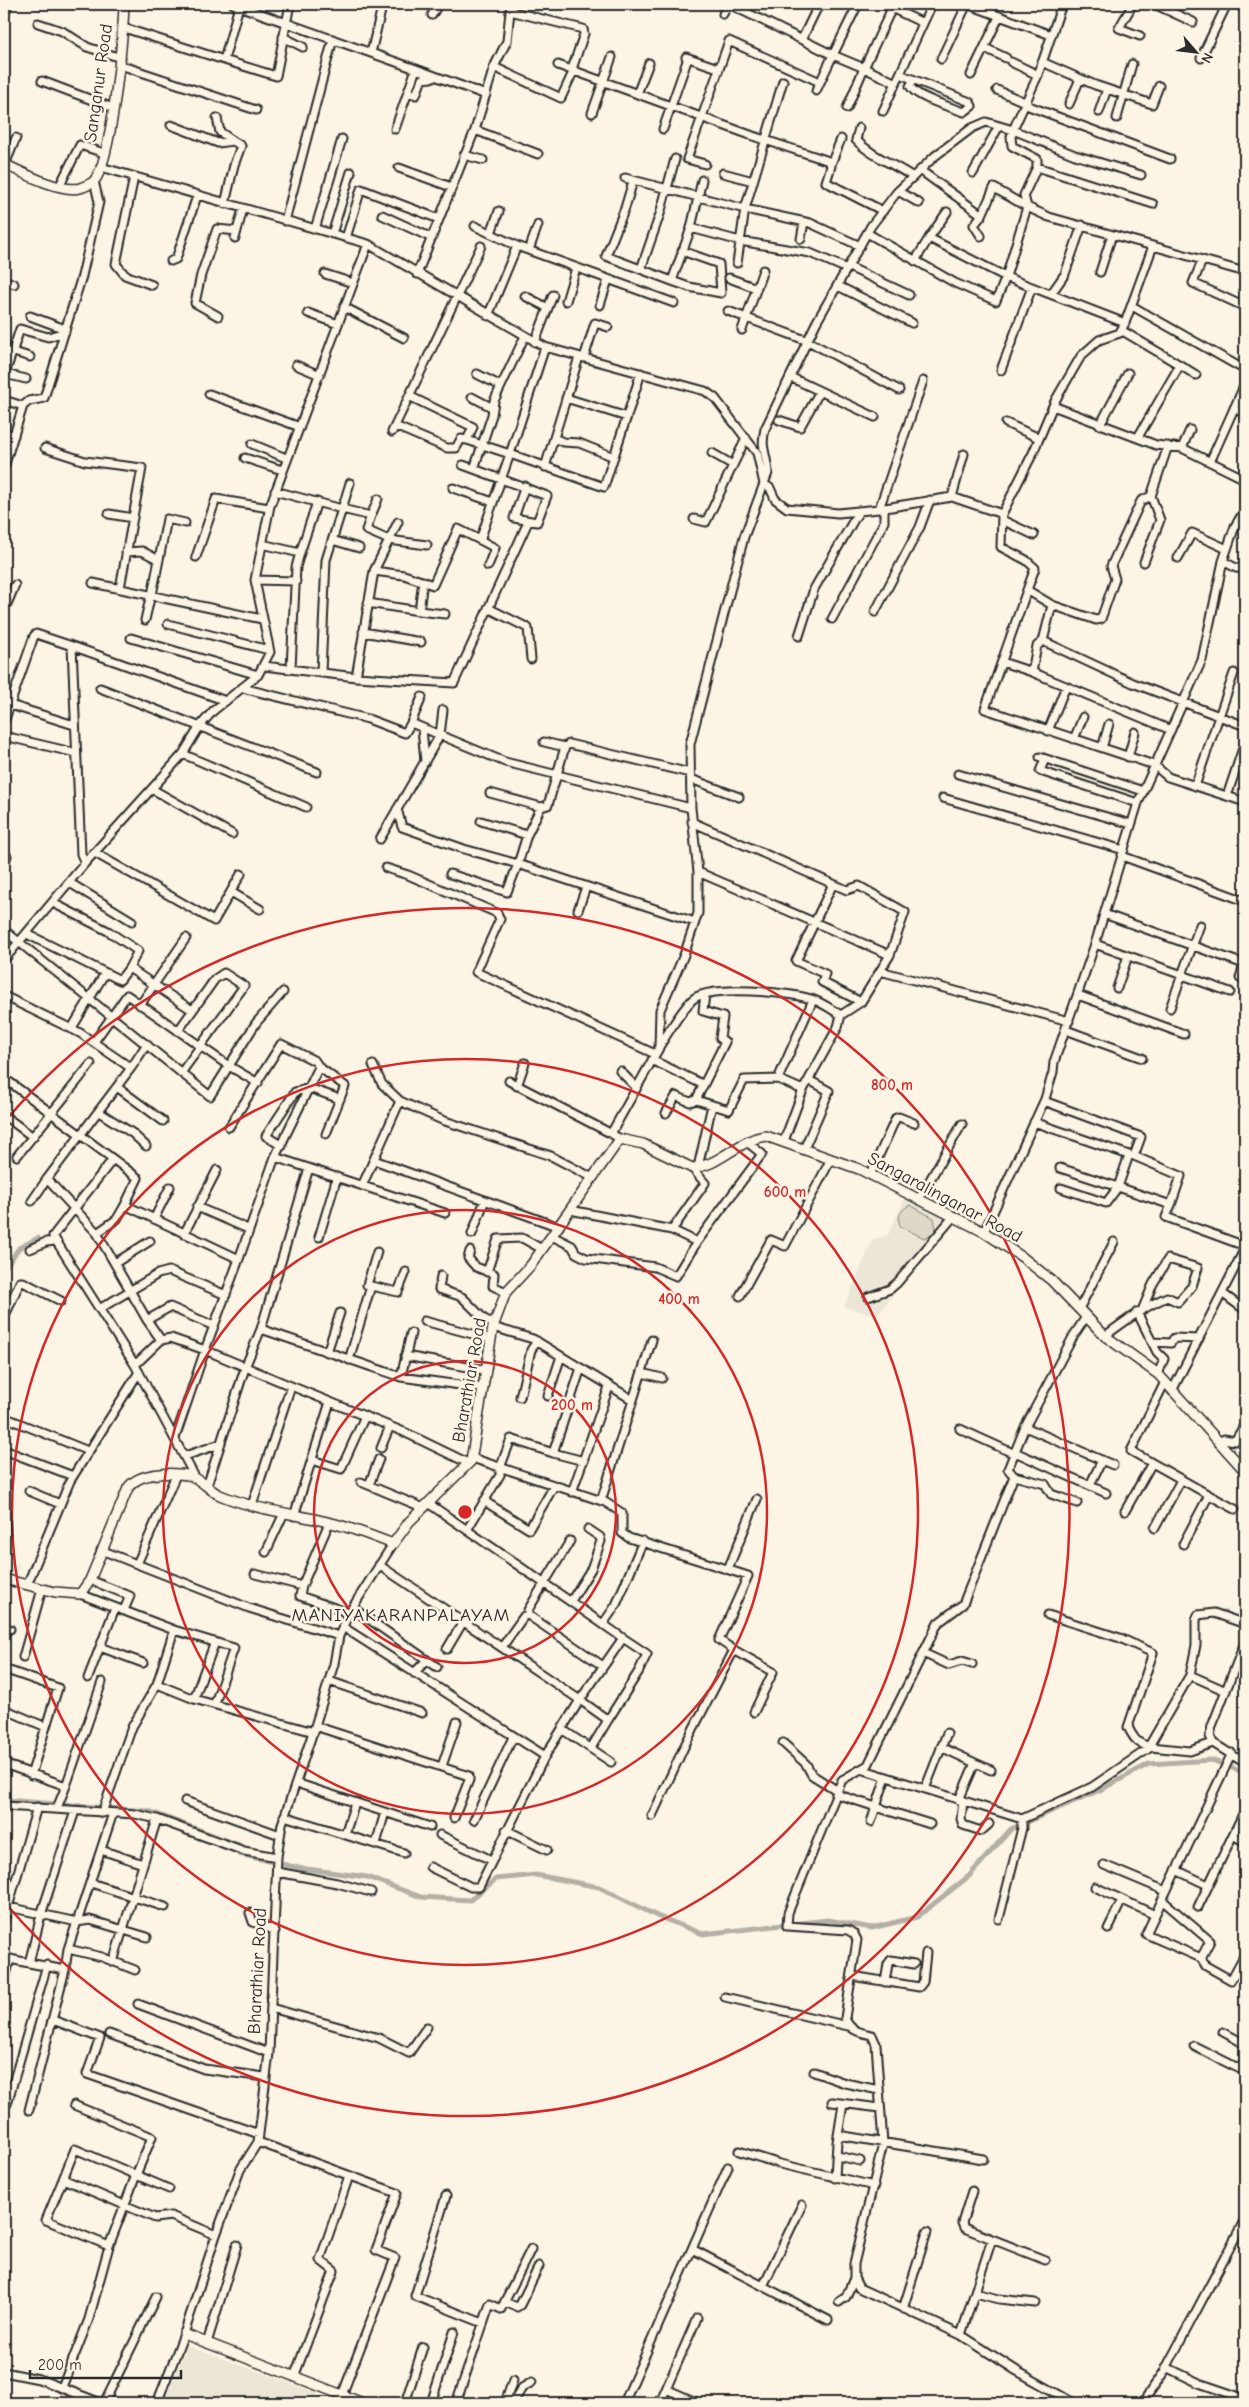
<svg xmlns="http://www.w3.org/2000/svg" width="1249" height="2407" font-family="'Comic Neue',sans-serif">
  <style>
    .built { fill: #ece6d7 }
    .green { fill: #ded8ca; stroke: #84827a }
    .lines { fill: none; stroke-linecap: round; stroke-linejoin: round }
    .canal { stroke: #b4b0a5; stroke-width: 5 }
    .minor-casing { stroke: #2b2b2b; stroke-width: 11 }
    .major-casing { stroke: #2b2b2b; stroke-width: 12 }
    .minor { stroke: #fcf5e5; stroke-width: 7 }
    .major { stroke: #fcf5e5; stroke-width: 9 }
    .ring { fill: none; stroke: #d62828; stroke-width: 2.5 }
    .labels { text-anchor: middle; stroke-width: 5; stroke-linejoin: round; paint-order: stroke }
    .street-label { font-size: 18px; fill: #2b2b2b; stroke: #fcf5e5 }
    .neighbourhood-label { font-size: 19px; letter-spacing: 1px; fill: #2b2b2b; stroke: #fcf5e5 }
    .centre { fill: #d62828; stroke: #fcf5e5; stroke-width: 2.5 }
    .ring-label { font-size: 15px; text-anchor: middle; font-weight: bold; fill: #d62828; stroke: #fcf5e5; stroke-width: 5; stroke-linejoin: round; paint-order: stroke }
  </style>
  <rect width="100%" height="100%" fill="#fcf5e5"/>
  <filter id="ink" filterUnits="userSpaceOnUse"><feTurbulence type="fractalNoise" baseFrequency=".02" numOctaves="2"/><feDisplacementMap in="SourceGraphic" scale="10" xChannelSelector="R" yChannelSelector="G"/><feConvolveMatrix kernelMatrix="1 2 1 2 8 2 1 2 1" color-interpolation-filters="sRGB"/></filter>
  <g filter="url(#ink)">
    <path class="built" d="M906,1196L948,1217L878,1316L844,1307L873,1239L888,1235Z
      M187,2346L318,2393L314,2403H163Z"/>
    <path class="green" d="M910,1205L934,1218L936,1229L934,1233L924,1238L901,1227C896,1218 901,1209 910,1205Z"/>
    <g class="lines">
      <path class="canal" d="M4,1269L19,1248L38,1238
        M4,1800L149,1811L239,1845V1854L299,1868L367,1877L421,1897L470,1900L496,1879L536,1875L599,1887L657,1916L703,1934L828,1920L872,1928L917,1917L969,1876L1011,1829L1102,1789L1149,1764L1212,1760L1245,1773"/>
      <g class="minor-casing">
        <path id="minor" d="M233,4L416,69L395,129
          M729,4L833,55L858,4
          M809,4L818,8
          M883,4L923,23
          M967,4L1051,35
          M1133,4L1119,28L1140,36
          M1154,4L1193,22
          M1236,4L1245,9
          M510,11L583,29L584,34L572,69
          M723,14L728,4
          M432,15L436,8L435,4
          M4,16L8,4
          M38,23L62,31L87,47L121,58
          M124,28L224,60L239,6
          M283,37L303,47
          M802,39L819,4
          M985,48L1006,58
          M371,53L381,11
          M686,57L718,68
          M1201,58L1227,4
          M941,59L967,4
          M224,60L276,76L290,4
          M1011,62L1038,75
          M1042,62L1095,85L1152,104L1159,86
          M120,65L256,110
          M558,65L753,136L829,161L831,166L826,182L883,211
          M494,67L507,41L510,11L513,4
          M416,69L486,95
          M900,74L970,102L972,106L964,112C951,107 916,98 910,86L913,81
          M971,75L999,17
          M42,81L113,108
          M997,90L1027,103
          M816,91L833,55L864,68L892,8
          M408,92L416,95L422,79L431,78
          M637,94L649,63
          M1069,104L1080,79
          M1026,105L1170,159
          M847,108L864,68L896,83
          M883,111L932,4
          M1099,112L1107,89
          M592,113L612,57
          M217,118L220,132L241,146L234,165L225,204
          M1117,118L1132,64
          M171,125L218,143L233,141
          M859,128L856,140C871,156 894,164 913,177
          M663,129L688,58
          M475,130L538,154
          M464,155L483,160
          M705,164L687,159L729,41L820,82
          M831,164L841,139
          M4,167L16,138
          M101,167L368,244L545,347L705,391L715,398L757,453L764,484L770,488L775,499L787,508L838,513L879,509L952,497L1002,514L1033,453L1055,401L1081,356L1099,340L1120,333L1125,323L1153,246L1049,217L1027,207L1024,195L1037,167V159L1012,146L1011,137L1013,130L1075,155L1141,175
          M1037,167L1153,204
          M399,168L451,187
          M920,170L982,215
          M723,173L753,181
          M973,173L999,126
          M134,177L116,264L125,275L152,285
          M625,178L745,209L783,81
          M633,181L625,208L606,256L672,281L691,228L702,180
          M60,185L80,145L104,153
          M898,191L919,203
          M382,215L432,238
          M285,221L333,39
          M475,226L517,246L488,316
          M691,228L740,241L810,253L845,268L849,267L909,295
          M315,229L342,139
          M491,233L499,211
          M867,233L955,283L996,301L1006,277L929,238L947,212
          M332,234L351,172
          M981,236L974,225L982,215L994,188L1027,207L1006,277L1125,323
          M235,238L243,209
          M346,238L361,189L439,219
          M801,239L804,222
          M517,246L674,303
          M1153,246L1245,272
          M529,250L538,225
          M171,261L176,259L197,196
          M915,261L929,238
          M1202,261L1193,283L1245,307
          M737,263L745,209L810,223L860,246
          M641,269L660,214L675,159
          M1100,272L1112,235
          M325,274L353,283
          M417,274L475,130L494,67L561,98L574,70
          M729,278L756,288
          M4,280L14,284
          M672,281L689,287L721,293L719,264L682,251
          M838,286L912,323
          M1051,294L1065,274L1082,225
          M525,296L548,308
          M566,301L576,268
          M600,305L608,280
          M1132,306L1245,370
          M344,307L404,338
          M728,311L808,341L899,390
          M308,313L338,324
          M30,316L65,329
          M218,316L195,303L201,275L217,229L237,231
          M742,330L763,270
          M1121,330L1180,365L1138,437
          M535,342L553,295
          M545,347L510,454L604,487L641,373
          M4,349L30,357
          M584,358L595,323L608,327
          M296,365L320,375
          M1180,365L1196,375
          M1001,370L1032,287
          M477,374L501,386
          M790,377L875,417
          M26,379L5,374L20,329L48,337L65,332
          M209,394L300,427
          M472,397L493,408
          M566,398L627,417
          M4,400L23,406
          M1053,406L1156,445L1182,448L1245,479
          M1234,408L1245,414
          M779,420L800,427L820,391
          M1006,423L1039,438
          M1100,425L1128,373
          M395,426L447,448H456L461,439L467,440
          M4,432L14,436
          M392,432L481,246
          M554,438L563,442L579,443L614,457
          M252,444L286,458
          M45,448L85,461L142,468L120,588
          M1182,448L1190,430
          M712,453L733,465
          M245,458L282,470
          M1210,462L1245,384
          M463,465L547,496L537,522L514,518L525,486
          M4,467L23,406L29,401L44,398L82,276L99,202L94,181
          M545,467L579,357
          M474,469L492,415L494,401L525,336
          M453,488L493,502
          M275,491L342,509L350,483
          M952,497L964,454
          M879,509L923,381
          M109,514L133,518
          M1002,514L1001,547L1026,560L1035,568L1027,590L1052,605L1043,641L1133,683L1245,726
          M371,516L378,499
          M694,519L706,522L746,438
          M1002,520L1034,535
          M332,540L359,548
          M480,540L495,548L488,566
          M262,544L300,553L296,567L291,668
          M126,552L142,551L159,560
          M300,553L317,502
          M196,557L216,499L269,508
          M1178,558L1192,533L1227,549
          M1223,561L1235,526L1245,510
          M1144,562L1160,520L1151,496L1168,446
          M374,571L398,522
          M255,580L296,581
          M93,583L262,619
          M1027,590L985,709L1154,765L1168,777L1245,802
          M152,595L167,519L185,523
          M368,603L419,611L423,581
          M7,604L15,585
          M1052,605L1096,620L1101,619L1115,579L1111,566L1141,501L1151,496
          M488,608L528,628L531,659
          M419,611L445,614
          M875,612L920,527L930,500
          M832,619L884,522V508
          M145,620L151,594
          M168,624L269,650
          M363,632L421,642
          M799,636L814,589L859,511
          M131,638L258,675
          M72,646L226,701
          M1002,662L1032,672L1037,646L1043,641
          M264,666L356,677L454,683L528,522
          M1032,672L1171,730
          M321,673L326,560L342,509L371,516L366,530L389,540L427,545
          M356,677L374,571L404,575L433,585L458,529L480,540L510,454L467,440L473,427L409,396
          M100,688L317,772
          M242,688L368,719L405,733L411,723L505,762L691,808
          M4,703L74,725
          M4,722L34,636L36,634L72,646L81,854L85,863
          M411,723L422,697
          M422,728L425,762
          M1048,731L1066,686
          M4,736L76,753
          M1074,739L1083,717
          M544,742L565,747L569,744L690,773
          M1102,748L1109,724
          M183,754L306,807
          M1040,757L1143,791
          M1128,757L1135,732
          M1045,759L1040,771L1138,803
          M958,774L1131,824
          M691,779L739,797
          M1195,786L1234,673
          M152,789L232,834
          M490,793L541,807L548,805L565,747
          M1227,796L1245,742
          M943,798L1124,850
          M397,809L402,827L464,849L518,864L507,892L450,874
          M481,821L527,835L518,864L695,922
          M692,822L847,890L859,886L905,912L890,955L861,1002L841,1015
          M527,835L541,807
          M380,839L440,735L443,710
          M95,853L214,921L241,874
          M1122,856L1245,901
          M4,863L7,856
          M386,868L408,875L497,913L500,919L476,972L655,1054
          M698,872L890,955
          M70,883L132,921
          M833,884L796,961L825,974L822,982L861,1002
          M231,892L260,909
          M53,903L108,931L138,951L129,968
          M578,910L586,887
          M1104,914L1244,964L1245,961
          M4,930L210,1096L256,1023L283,992
          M27,934L120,980L129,968L192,1010
          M1095,944L1230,992
          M4,960L85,863L183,754L200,726L213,711L258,675L270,652L255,580L270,506L368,244
          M880,971L1069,1021
          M1240,978L1244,964
          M1117,988L1128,956
          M705,994L703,1011L723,1017L720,1038L725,1042L696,1100L729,1110L744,1080L778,1079L813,1000
          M1078,995L1184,1034
          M4,996L80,1033L131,1068L147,1044
          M140,1005L186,938
          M1170,1008L1200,925
          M72,1028L105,973
          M1066,1030L1142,1058
          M178,1031L215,979L224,973L244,986L181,1073
          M94,1042L127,995L229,1066L258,1083
          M659,1047C669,1032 679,1013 692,1000C708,984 793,992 814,1000C823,1003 832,1010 841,1015L838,1027L803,1090L784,1141
          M652,1060L702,1084
          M373,1065L382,1084L400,1101L442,1120L551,1156L593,1178
          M131,1068L47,1179L97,1233L147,1320L161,1340L135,1365
          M620,1071L636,1087
          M4,1078L113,1159L53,1236L135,1365L195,1477
          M778,1079L803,1090
          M509,1081L612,1134
          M517,1086L525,1063
          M117,1087L163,1121
          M1044,1101L1141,1137L1134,1156L1181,1176L1171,1205
          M99,1112L132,1133L146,1146
          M666,1113L676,1096L690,1102L696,1100
          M6,1117L33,1137
          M1034,1122L1129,1155L1118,1187L1171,1205L1166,1217L1245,1246
          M229,1127L281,1044L315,1061L319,1067L345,1086L326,1134
          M620,1139L612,1134L613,1130L659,1048L660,1010L684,955L698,913V872L691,808L690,744L744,537L768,473C767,454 760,448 765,429L816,323L871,226L897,192L935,156L972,128L986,122L1013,130L1038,75L1062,4
          M282,1146L266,1136L295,1092L309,1088L340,1099
          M804,1149L829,1091L809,1080
          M17,1156L91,1064
          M275,1157L445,1213
          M113,1159L138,1178L125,1205
          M374,1160L559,1227
          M698,1167L712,1105
          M309,1168L261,1329L401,1377L482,1388
          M1060,1168L1118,1187L1106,1203L1061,1188
          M870,1175L896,1118L899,1117L914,1123
          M362,1186L400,1101
          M919,1199L962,1124
          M32,1201L47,1179
          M197,1207L248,1229
          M570,1210L672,1230L697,1242
          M154,1219L170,1187
          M672,1230L705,1183L692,1168
          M984,1232L1045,1099L1053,1072L1054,1062L1095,944L1138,803L1202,660L1223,561L1236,568L1245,569
          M97,1233L117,1219L125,1205L239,1259L275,1157L319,1067
          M184,1234L217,1170
          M472,1234L485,1200
          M552,1236L572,1246L576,1253L586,1258L655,1267L676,1276L697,1242L762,1154L747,1142
          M319,1237L337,1177
          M30,1249L46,1242L56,1241
          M470,1251L468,1258L476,1267L494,1274L493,1286L506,1292
          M115,1263L150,1241
          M487,1272L498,1239L522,1238L542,1249
          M441,1276L439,1289L462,1297L484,1319L494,1324
          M371,1286L398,1292L406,1272
          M1222,1293L1245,1310
          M740,1296L771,1240L785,1246L831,1159
          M868,1297L890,1289L897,1283L954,1216
          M101,1308L158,1274L169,1271L226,1295
          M1079,1309L1114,1242
          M1137,1312L1157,1352L1164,1359L1158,1374
          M4,1318L20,1282H23L61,1301
          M147,1320L170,1307L214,1326
          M424,1321L491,1339
          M493,1327L533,1339L633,1400L601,1501
          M1105,1336C1125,1321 1144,1307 1167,1297L1178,1302L1192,1286L1198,1268L1168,1259L1153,1284L1143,1308
          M161,1340L171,1338L205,1350L239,1259
          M1153,1342L1171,1343L1174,1338L1199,1339
          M327,1352L340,1313
          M405,1356L485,1370
          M349,1360L371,1286L367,1285L377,1252
          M642,1373L662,1378
          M401,1377L411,1333
          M1165,1382L1131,1451L1209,1495L1183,1544
          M291,1386L404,1432L468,1463
          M1172,1391L1245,1248
          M548,1396L561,1356
          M520,1397L531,1350L537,1341
          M633,1400L652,1340
          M4,1417L88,1451
          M1025,1427L1113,1465
          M960,1429L1015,1454
          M175,1438L205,1350L291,1386L252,1505
          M1219,1443L1224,1439L1235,1441L1245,1424
          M381,1448L390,1426
          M4,1450L73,1476
          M1015,1452L1106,1493
          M553,1453L584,1461
          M185,1456L220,1444
          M472,1458L605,1502L622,1513V1533L629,1538L748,1576L719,1640L734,1650L685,1745L652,1816
          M312,1460L341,1469L365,1416
          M1014,1476L1045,1484L1051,1494L1077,1503
          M361,1482L424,1508
          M369,1485L379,1459
          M1090,1485L1102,1460
          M207,1486L246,1365L261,1329
          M29,1491L60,1504
          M572,1492L609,1387
          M1209,1495L1235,1509
          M484,1501L529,1529L554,1486
          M428,1503L623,1638
          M1125,1511L1152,1463
          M294,1516L330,1402
          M1155,1528L1181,1480
          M467,1530L500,1475V1468L511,1439L553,1453L581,1368
          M101,1550L249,1608L339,1636
          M266,1552L284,1513
          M137,1564L176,1475
          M379,1565L580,1700L623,1638L647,1654L639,1671L608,1720L580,1700L545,1756
          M728,1569L757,1499
          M255,1574L302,1586L329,1523
          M90,1580L130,1596L124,1610
          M27,1585L70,1481L139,1372
          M302,1586L300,1596L349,1613
          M80,1594L174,1630L234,1648L215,1703
          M571,1601L591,1569L601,1541L600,1537L588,1529
          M353,1608L427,1660
          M528,1615L603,1666
          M1048,1615L1120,1638L1153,1653L1128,1727C1134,1739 1137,1744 1151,1747
          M603,1624L616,1605L643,1541
          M4,1627L10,1629
          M343,1627L545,1756L479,1887H471L430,1867
          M1245,1642L1212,1726L1210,1736L1213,1743L1245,1763
          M100,1647L143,1663
          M502,1647L524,1616L528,1615V1610L570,1541
          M447,1649L463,1622
          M734,1650L773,1672L754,1712
          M923,1653L949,1665L962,1661L972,1664
          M23,1657L42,1589
          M4,1669L58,1688L31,1775
          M414,1673L427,1660L437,1667
          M1190,1675L1196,1645V1620L1198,1615L1214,1613L1245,1624
          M88,1678L115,1608
          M329,1681L422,1713
          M157,1684L194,1699L314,1732
          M194,1699L215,1642
          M4,1709L46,1727
          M315,1726L469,1776V1780L454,1818
          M563,1730L611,1762
          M783,1743L806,1764L812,1775L838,1791
          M1149,1746L1190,1675L1226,1691
          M941,1747L975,1763L959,1800
          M591,1748L608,1720
          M1232,1753L1146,1934L1201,1958L1206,1966L1231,1980L1245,1954
          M975,1763L991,1770
          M4,1764L66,1786L57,1808
          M442,1766L457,1722
          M861,1769L1022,1819L1092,1787L1151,1747L1190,1751L1213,1743
          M296,1783L430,1827
          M66,1786L102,1682
          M925,1789L947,1733
          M836,1794L876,1807L886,1777
          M185,1801L280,1835
          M963,1801L961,1819L963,1825L981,1831L989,1824
          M4,1806L135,1814L157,1819L244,1851L277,1857
          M102,1813L132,1727L157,1684L174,1630
          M284,1816L404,1853
          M474,1820L513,1737
          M871,1822L876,1807L930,1824
          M506,1830L547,1850
          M345,1834L355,1803
          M440,1835L491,1860
          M1233,1835L1245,1842
          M376,1844L385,1812
          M101,1850L143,1864
          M1104,1865L1166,1891
          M1176,1870L1208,1885
          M277,1872L337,1883L371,1892
          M91,1883L165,1907
          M1095,1887L1155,1915
          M1162,1900L1210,1941L1201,1958
          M4,1906L77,1922L113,1813
          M1198,1907L1245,1810
          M250,1913L253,1922L275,1931
          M999,1919L1022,1828V1819
          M4,1921L37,1807
          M1108,1929L1122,1900
          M68,1949L102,1957L135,1970
          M4,1957L10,1959L4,1983
          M10,1959L29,1963L41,1915L75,1811
          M113,1962L157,1819
          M29,1963L65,1970L68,1949L77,1922L90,1920L147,1937
          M852,1976L919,1987L923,1982L926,1953
          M885,1982L888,1964L891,1960L914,1964
          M725,1997L848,2026
          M138,2004L269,2053
          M271,2008L379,2038L409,2053L427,2027
          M53,2020L100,2038L87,2074L259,2134
          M1223,2032L1245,2044
          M109,2034L204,2069L265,2077
          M1194,2046L1240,2069L1245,2059
          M814,2072L845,2083L879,2090
          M832,2102L880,2108
          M7,2104L47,1965
          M74,2105L152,2137L136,2175L169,2189
          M29,2110L65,1970
          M838,2135L983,2159
          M258,2142L397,2193L376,2250L395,2258L339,2403
          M739,2151L780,2164L874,2186
          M838,2156L860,2161
          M835,2178L837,2142L843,2104
          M63,2179L46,2220L109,2246
          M972,2191L962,2223L964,2228L1045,2260
          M446,2196L415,2296L483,2323
          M692,2249L828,2320
          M763,2286L802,2205
          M975,2293L999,2299L1035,2303
          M505,2302L517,2307L520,2305L539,2266
          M839,2302L846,2297L854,2278
          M903,2309L927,2232
          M961,2335L992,2239
          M207,2343L237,2245
          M1166,2367L1199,2383L1243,2398
          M4,2372L39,2379L101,2403
          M294,2377L334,2271L320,2260L349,2176
          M62,2387L89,2319L109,2246L136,2175L75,2149L63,2179L155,2218L171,2216L216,2235
          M666,2389L698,2403
          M104,2403L156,2297
          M157,2403L184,2334L216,2235L240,2170L258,2142L259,2134L269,2053L277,1857L282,1824L315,1726L334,1664L339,1636L349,1613L393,1544
          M405,2403L423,2347
          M431,2403L454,2332
          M456,2403L490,2304L501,2309L531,2249
          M505,2403L513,2380
          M513,2403L522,2388L532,2382
          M624,2403L728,2167
          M660,2403L697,2318
          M1074,2403L1017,2371L961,2335L859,2288L854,2278V2264L883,2144L876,2044L872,2035C859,2032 850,2031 845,2018L857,1940L854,1934L848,1930L787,1926L788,1913L842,1780L868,1765L938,1623L963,1604L1014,1476L1008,1469L1025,1427L1074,1335L1086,1317
          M1142,2403L1164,2372L1245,2219"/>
      </g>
      <g class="major-casing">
        <path id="major" d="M4,164C21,172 61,193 80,188C83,187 91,184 94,181C112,162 123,34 124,4
          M4,1579L55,1592L80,1594L90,1580L128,1488C138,1472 171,1472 188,1475C201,1478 208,1490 220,1495C258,1511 300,1514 339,1525C357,1530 375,1537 393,1544L409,1522L471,1461L493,1327L506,1292L531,1265L620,1139L643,1144L692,1168C720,1166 739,1139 766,1136L859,1169L984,1232L1022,1257L1051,1280L1105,1336L1158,1374L1245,1471
          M184,2334L363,2403"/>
      </g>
      <use href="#minor" class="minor"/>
      <use href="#major" class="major"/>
    </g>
  </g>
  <g class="ring">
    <circle cx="465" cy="1512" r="151"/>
    <circle cx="465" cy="1512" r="302"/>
    <circle cx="465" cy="1512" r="453"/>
    <path d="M6 1120A604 604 0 1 1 6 1904"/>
  </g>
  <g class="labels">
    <g class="street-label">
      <text transform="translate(98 83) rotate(-82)" y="6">Sanganur Road</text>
      <text transform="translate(945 1197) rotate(28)" y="6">Sangaralinganar Road</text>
      <text transform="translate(469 1380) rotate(-80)" y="6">Bharathiar Road</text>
      <text transform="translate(257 1971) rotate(-87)" y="6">Bharathiar Road</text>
    </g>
    <g class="neighbourhood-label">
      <text x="401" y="1621">MANIYAKARANPALAYAM</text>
    </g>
  </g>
  <circle cx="465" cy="1512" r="8" class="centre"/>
  <g class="ring-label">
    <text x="892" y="1090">800 m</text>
    <text x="785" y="1197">600 m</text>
    <text x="679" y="1304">400 m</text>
    <text x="572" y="1410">200 m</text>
  </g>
  <rect width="1249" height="2407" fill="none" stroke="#fcf5e5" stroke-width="20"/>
  <rect x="10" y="10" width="1229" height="2387" fill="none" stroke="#2b2b2b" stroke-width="2" filter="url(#ink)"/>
  <g transform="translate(1196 52) rotate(118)" stroke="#fcf5e5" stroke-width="4" paint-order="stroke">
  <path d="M0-4L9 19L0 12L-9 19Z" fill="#2b2b2b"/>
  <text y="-8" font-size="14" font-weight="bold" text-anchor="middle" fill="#2b2b2b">N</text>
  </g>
  <path d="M30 2370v8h151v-8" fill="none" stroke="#2b2b2b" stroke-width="2.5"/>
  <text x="38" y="2370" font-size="15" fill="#2b2b2b" stroke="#fcf5e5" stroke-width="4" paint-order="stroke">200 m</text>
</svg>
